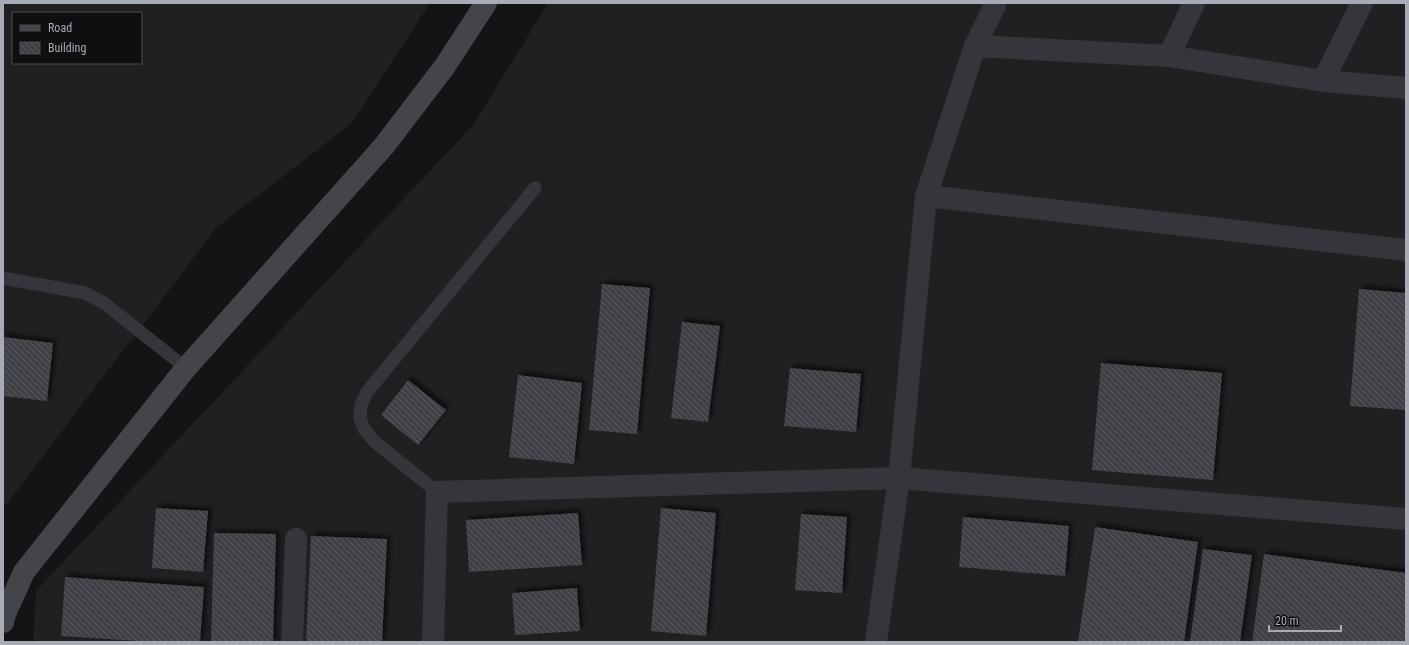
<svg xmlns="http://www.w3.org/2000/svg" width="1409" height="645" font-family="'Roboto Condensed',sans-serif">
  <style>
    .built { fill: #202023; fill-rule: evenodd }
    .building { fill: url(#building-back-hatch); filter: url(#shadow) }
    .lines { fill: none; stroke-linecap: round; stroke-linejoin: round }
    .lane { stroke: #35363b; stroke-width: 13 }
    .street { stroke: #35363b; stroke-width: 22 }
    .secondary { stroke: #43454b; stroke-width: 22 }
  </style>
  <defs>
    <pattern id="building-back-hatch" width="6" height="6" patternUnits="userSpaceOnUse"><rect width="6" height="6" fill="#404146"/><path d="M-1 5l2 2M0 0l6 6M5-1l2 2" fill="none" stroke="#595a5e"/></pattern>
    <filter id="shadow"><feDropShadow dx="3.5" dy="-3.5" stdDeviation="2" flood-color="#0009"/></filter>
  </defs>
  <rect width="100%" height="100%" fill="#141416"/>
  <path class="built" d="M3,3H430L352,123L216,228L3,509ZM13,13H141V63H13Z
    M548,3H1406V642H33L36,591L474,124Z"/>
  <path class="building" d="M602,284L650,288L637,434L589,430Z
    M1359,289L1406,293V410L1350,406Z
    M682,322L720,326L708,422L671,418Z
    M3,337L53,343L47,401L3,396Z
    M1101,363L1222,373L1213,480L1092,470Z
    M790,368L861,374L856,432L784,426Z
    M518,375L582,383L574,464L509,457Z
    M408,380L446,410L418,445L381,415Z
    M156,508L208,511L203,572L152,568Z
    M661,508L716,513L706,636L651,631Z
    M578,513L582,565L469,572L466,520Z
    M801,514L847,517L842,593L795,590Z
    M963,517L1069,526L1065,576L959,567Z
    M1095,527L1198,542L1184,642H1078Z
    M214,533L276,534L273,642H211Z
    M311,536L387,539L382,642H306Z
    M1203,549L1252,555L1240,642H1190Z
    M1264,554L1406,573V642H1252Z
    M65,577L204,587L200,642H153L61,636Z
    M577,588L580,631L515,635L512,593Z"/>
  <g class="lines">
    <path class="lane" d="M3,278L85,293L104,303L186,368
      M437,492L375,442L364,429L360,418L361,405L367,392L535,188"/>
    <path class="street" d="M975,46L1169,56L1323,81L1406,88
      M1169,56L1194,3
      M1323,81L1362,3
      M926,196L1406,250
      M292,642L296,539
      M433,642L437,492L899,478L1406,519
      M876,642L899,478L926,196L975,46L996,3"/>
    <path class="secondary" d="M3,622L5,614L24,572L186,368L384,146L445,66L486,3"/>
  </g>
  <rect width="1409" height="645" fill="none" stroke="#a6abb6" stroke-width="8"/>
  <rect x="12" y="12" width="130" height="52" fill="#0f0f11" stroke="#4b4d53"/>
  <rect x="20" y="25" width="20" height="6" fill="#43454b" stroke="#4b4d53"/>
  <text x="48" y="32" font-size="12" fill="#a6abb6">Road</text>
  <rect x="20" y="42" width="20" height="12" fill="url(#building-back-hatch)" stroke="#4b4d53"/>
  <text x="48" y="52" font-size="12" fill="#a6abb6">Building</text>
  <path d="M1269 625v6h72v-6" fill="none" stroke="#a6abb6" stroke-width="2"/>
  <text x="1275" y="625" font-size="12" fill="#a6abb6" stroke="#0f0f11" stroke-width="3" paint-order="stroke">20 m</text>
</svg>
